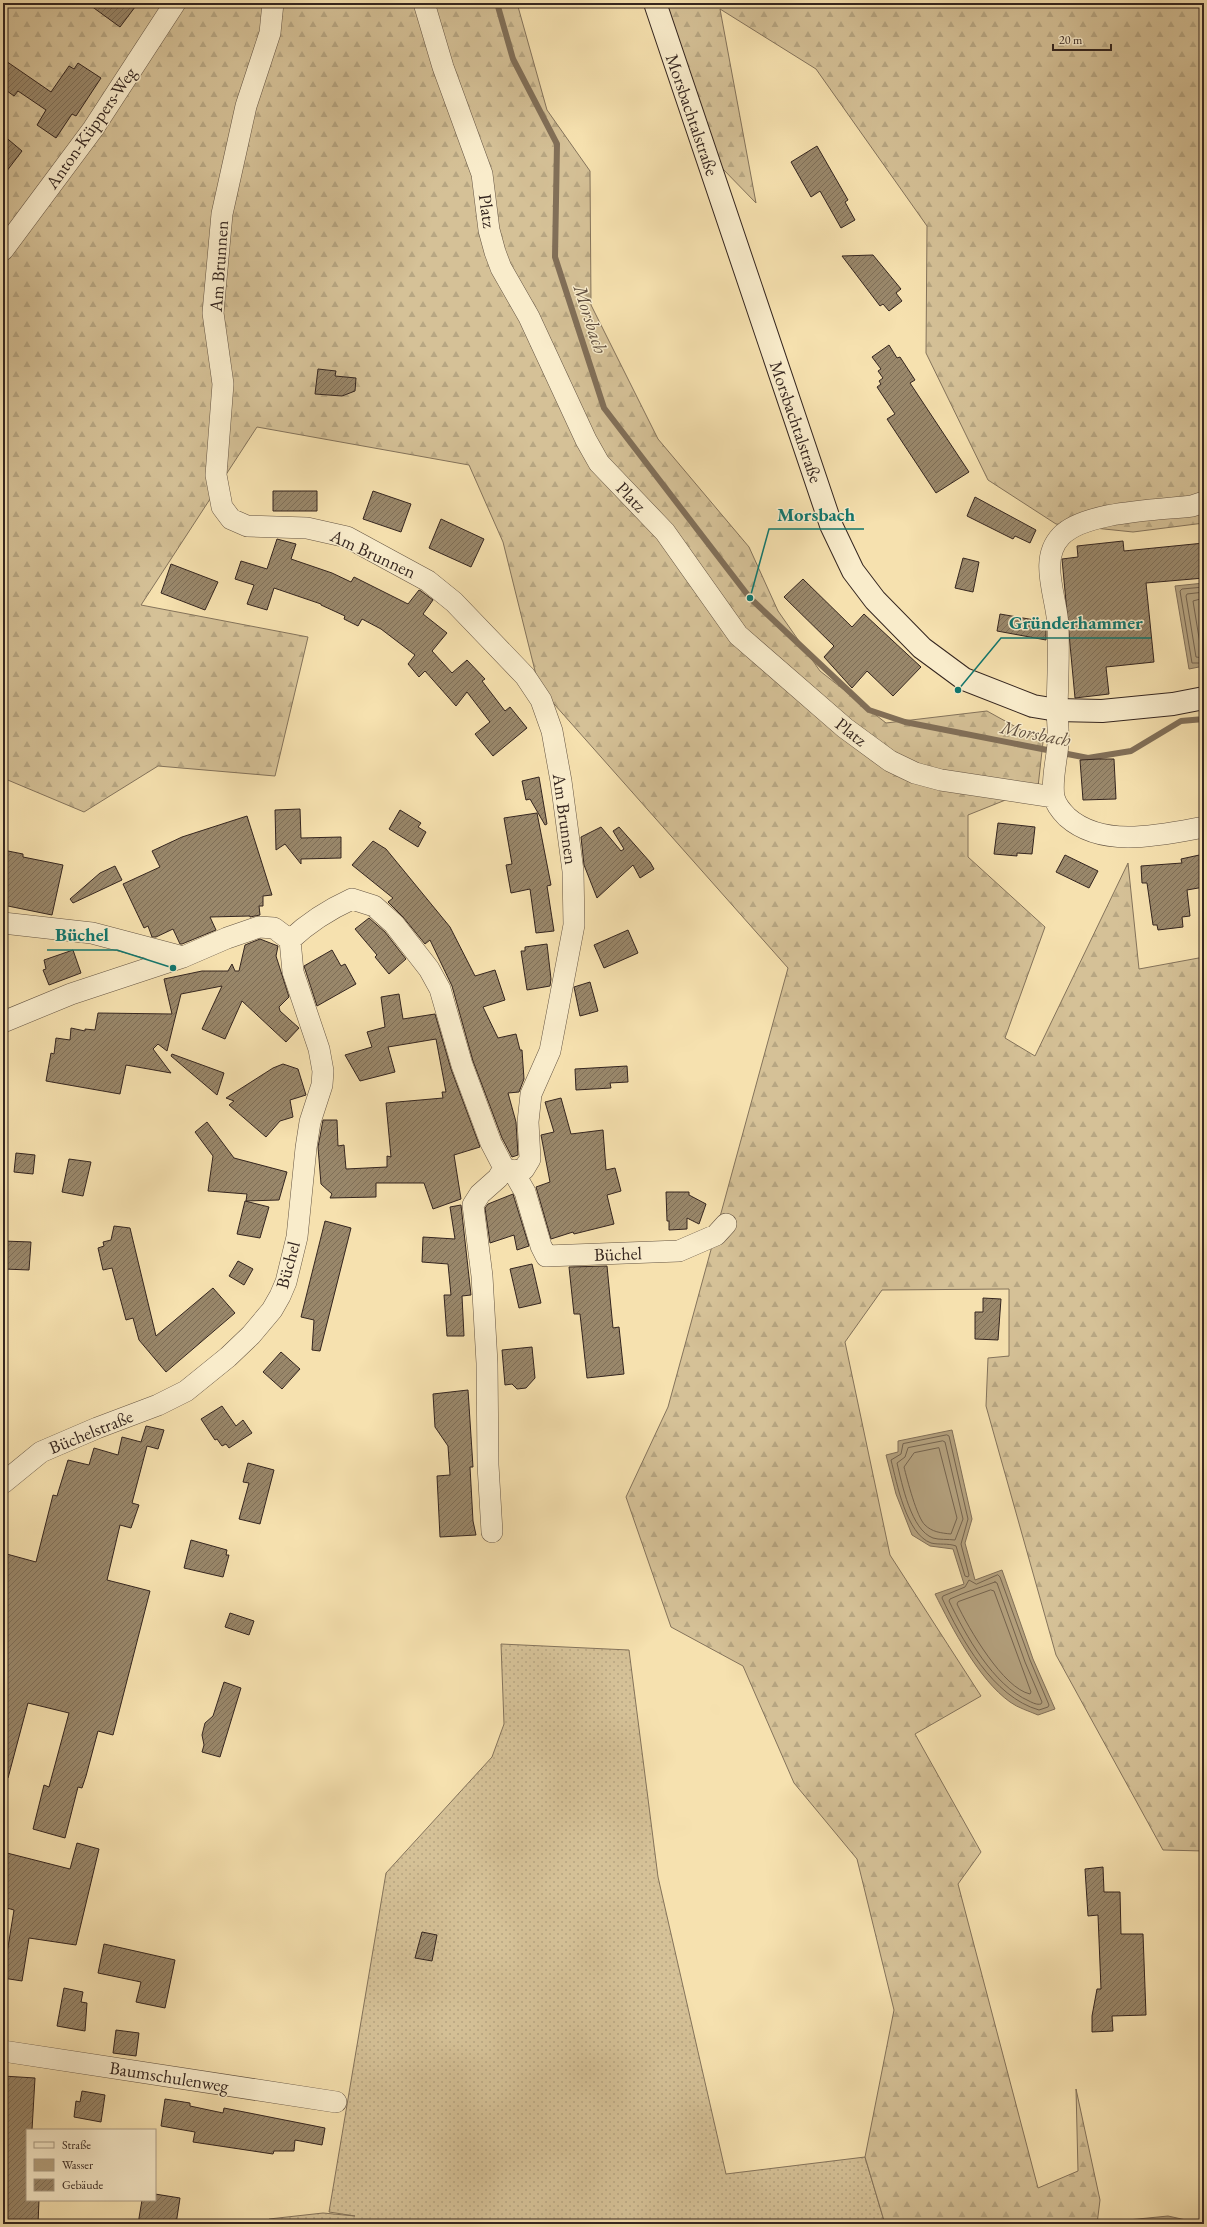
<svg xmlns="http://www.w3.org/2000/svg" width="1207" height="2227" font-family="'EB Garamond',serif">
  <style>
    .grass { fill: url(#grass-dots); stroke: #84735b }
    .forest { fill: url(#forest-firs); stroke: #84735b }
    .water { fill: #b4a17e; stroke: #816f58 }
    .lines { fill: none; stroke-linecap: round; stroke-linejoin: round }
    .shore { stroke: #74634e; stroke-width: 1 }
    .stream { stroke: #816f58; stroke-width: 6 }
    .building { fill: url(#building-hatch); stroke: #34251f }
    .minor-casing { stroke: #645443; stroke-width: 22 }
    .secondary-casing { stroke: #34251f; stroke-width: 24 }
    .minor { stroke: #f9eccb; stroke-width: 21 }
    .secondary { stroke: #f9eccb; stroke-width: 22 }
    .labels { text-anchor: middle; stroke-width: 3; stroke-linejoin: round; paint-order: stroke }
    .street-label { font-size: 18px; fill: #34251f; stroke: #f9eccb }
    .water-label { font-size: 19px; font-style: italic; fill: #615040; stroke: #f9eccb }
    .leader { fill: none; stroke: #0f766e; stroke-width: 1.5 }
    .callout-dot { fill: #0f766e; stroke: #f9eccb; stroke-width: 1.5 }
    .callout-label { font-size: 19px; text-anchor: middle; font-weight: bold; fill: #0f766e; stroke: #f9eccb; stroke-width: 3; stroke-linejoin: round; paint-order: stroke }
  </style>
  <defs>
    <pattern id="grass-dots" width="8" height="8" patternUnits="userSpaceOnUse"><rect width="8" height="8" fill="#d5c197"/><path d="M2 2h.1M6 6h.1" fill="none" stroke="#b7a682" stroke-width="1.8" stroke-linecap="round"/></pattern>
    <pattern id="forest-firs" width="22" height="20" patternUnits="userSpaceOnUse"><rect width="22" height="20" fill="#d5c197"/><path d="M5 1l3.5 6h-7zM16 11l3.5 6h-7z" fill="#b7a682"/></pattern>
    <pattern id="building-hatch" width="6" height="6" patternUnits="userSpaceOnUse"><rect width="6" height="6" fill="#99876a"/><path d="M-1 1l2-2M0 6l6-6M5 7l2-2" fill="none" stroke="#7e6e57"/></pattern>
  </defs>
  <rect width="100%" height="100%" fill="#f6e1af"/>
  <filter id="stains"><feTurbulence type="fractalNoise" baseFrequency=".005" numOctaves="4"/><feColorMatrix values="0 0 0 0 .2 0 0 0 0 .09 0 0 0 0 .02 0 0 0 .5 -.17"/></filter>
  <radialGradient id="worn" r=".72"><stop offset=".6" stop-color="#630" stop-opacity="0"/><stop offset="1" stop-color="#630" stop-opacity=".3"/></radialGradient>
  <path class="grass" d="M501,1644L629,1650L658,1877L726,2174L865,2157L885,2224H501L444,2222V2224H268L269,2219L323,2213L355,2216L329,2212L386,1873L492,1757L504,1724Z"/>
  <path class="forest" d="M3,3H517L547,110L590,171L591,305L658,439L749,547L778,611L820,671L886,723L987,711L1043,742L1038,787L968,815V857L1045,927L1005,1038L1035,1056L1128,863L1139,969L1204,957V1851L1163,1850L1056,1655L986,1406L988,1358L1009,1356V1289L882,1290L845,1342L890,1555L981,1696L915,1734L981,1852L958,1884L1038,2188L1078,2171L1076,2089L1100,2200L1097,2224H885L865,2157L894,2010L857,1859L794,1783L743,1666L671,1627L626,1497L668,1407L788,968L539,687L503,542L469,465L257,427L141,605L308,637L275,776L158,766L84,812L3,778Z
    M666,3H1204V523L1133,532L1056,524L988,480L926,353L927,226L816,69L720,9L756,203L719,165Z"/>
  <path class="water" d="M1204,583V666L1189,669L1175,586Z
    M952,1430L972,1519L965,1543L975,1580L1002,1570L1033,1659L1055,1709L1038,1715C1029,1711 1018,1708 1010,1702C979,1680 952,1628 935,1594L964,1584L953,1549L930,1546L912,1535L896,1494L886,1455L898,1452V1441Z
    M1168,2216L1204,2224H1122L1128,2220Z"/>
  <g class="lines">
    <path class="shore" d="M1204,587L1182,589L1180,591L1192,663H1204
      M1204,592L1187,594L1186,596L1196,657L1204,658
      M1204,598L1193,601L1201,650L1204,652
      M947,1435L949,1436L968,1519L961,1544L969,1575L968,1577L965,1576L956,1546C948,1543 939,1545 931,1543C906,1534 897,1483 891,1460L901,1454L903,1444Z
      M943,1441L945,1442L963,1519L955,1540C948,1539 939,1540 933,1538C911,1530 902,1484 897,1463L905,1457L908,1448Z
      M939,1448L957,1518L951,1534C941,1533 932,1532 925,1525C917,1518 907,1479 904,1467L914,1453Z
      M998,1575L1000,1577L1030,1660L1049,1705L1048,1707L1039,1710C993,1697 961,1639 942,1598L943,1596L965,1587L969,1580L976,1584Z
      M995,1582L997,1583L1025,1662L1042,1702L1041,1704C1037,1705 1033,1703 1029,1701C993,1685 966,1636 949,1601L950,1599C965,1592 979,1588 995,1582Z
      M991,1590L994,1591L1031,1692L1030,1694C1003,1688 969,1629 957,1604L958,1602Z
      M1133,2224L1168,2220L1189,2224"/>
    <path class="stream" d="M497,3L513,59L557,144L555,257L604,408L750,598L869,710L905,722L1088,758L1131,751L1181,721L1204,719"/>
  </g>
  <path class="building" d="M87,3H138L120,27Z
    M3,59L51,92L69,66L74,69L78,63L101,78L76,116L72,114L56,138L37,125L46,110L18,91L14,96L3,88Z
    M3,135L22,151L3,176Z
    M817,146L848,200L845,202L855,220L841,228L820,191L811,197L791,162Z
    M873,255L901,289L896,293L902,301L889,311L883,304L880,306L842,256Z
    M889,345L897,358L900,357L915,380L910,383L969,472L936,493L887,419L895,414L877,387L881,384L879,381L883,378L878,371L881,369L872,357Z
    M318,369L336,371L335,376L356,378L355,391L342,396L315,394Z
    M273,491H317V511H273Z
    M373,491L411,504L401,532L363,519Z
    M975,497L1036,530L1030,543L1015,536L1013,539L967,516Z
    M441,519L484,539L471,567L429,548Z
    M277,539L296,544L291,559L332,573L351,582L354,577L408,604L419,590L421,591L433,600L423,614L447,633L432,651L452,673L467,660L485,679L482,681L505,711L510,707L527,728L493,756L475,734L490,722L467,692L456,706L425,671L419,677L408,664L415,655L381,629L362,619L358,626L344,619L345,616L321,605V604L274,588L267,610L247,604L254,585L235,579L241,561L267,569Z
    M1123,541L1124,551L1204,543V578L1146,583L1154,662L1106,667L1109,694L1075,698L1062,559L1078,557L1077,546Z
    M963,558L979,562L973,592L955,588Z
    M171,564L218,582L205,610L161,593Z
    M803,579L852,627L864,614L921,667L893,696L867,671L852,688L824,657L834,646L784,597Z
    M1000,614L1046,622V640L997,631Z
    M1099,759H1114L1116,799L1083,800L1080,760Z
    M539,777L547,824L545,825L530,799L526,800L522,781Z
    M300,809L301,838L341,837V858L301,859V864L285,844L276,850L275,810Z
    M400,810L421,823L418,827L426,832L418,847L389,829Z
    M537,813L551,885L547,886L554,931L536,933L530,889L511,893L506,865L512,864L504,818Z
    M247,816L272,895L263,896V906H259L260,915L250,917V916L210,917L216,930L182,944H180L173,929L156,937H152L148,926L144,928L123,884L160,867L152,851L182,837Z
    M998,823L1035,827L1032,854L1017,853V856L994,854Z
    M601,827L621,851L624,849L613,831L619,827L650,862L654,869L640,878L633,865L597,898L584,865L581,837Z
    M373,841L386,849L450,927L475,976L495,970L505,1000L483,1007L498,1038L516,1034L520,1050H522L524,1079L519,1092L508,1093L516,1122L518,1155L512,1157L502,1138L473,1061L452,986L430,940L425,944L403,917L388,902L393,898L352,865Z
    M3,850L23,854V857L63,865L52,915L3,905Z
    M1204,854V887L1187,890L1190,916L1182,917L1183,927L1158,930L1157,925H1153L1147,883H1142L1141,866L1182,863L1181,859Z
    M1065,855L1098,871L1089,888L1056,872Z
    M115,866L122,880L73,903L70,899L100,873Z
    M369,918L385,932L406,959L389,974L375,957L377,955L355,929Z
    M628,930L638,953L604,968L594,945Z
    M260,939L278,946L276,956L289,997L279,1007L280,1011L299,1028L286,1042L242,1001L225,1039L202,1029L222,986L181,994L167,1051L158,1044L153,1049L171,1073L126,1065L120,1094L46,1081L51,1053L54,1054L56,1038L70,1040L71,1028L85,1031V1029L95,1030L98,1013L172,1014L164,979L202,971H228L232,964L235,971H239L245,945Z
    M547,944L551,979L550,986L527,990L521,951H525V947Z
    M73,950L81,973L49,985L43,970L46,969L44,960Z
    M332,950L341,966L345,964L356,984L317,1006L304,966Z
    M590,982L598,1011L580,1016L574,987Z
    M399,994L403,1019L435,1014L451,1069L480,1147L454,1155L461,1199L433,1209L424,1183H376V1197L330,1198L332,1194L321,1184L318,1147L323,1120H337L338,1146L344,1145L346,1169L387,1167V1156L391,1157L386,1103L443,1098L442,1092H446L436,1039L388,1047L395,1072L360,1081L345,1055L372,1047L367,1032L385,1027L381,997Z
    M172,1054L224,1073L217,1095L171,1056Z
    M283,1064L298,1069L306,1095L290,1100L293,1117L280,1121L266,1137L229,1105L234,1101L226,1098L273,1068Z
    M627,1066L628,1082L610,1083L611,1088L576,1090L575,1069Z
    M561,1098L571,1134L603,1130L606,1170L615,1168L621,1191L607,1195L614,1224L574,1234L573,1232L551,1239L536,1187L550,1182L541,1135L554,1132L545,1102Z
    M207,1122L234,1158L287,1172L279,1200L246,1201L247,1194L208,1191L213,1156L195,1132Z
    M16,1153L35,1155L33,1174L14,1172Z
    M69,1159L91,1162L83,1196L62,1192Z
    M666,1192H689V1195L706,1204L699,1224L687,1218V1229L669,1230V1221H667Z
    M513,1194L529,1246L517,1250L514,1235L490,1243L485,1208L488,1204Z
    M245,1201L269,1207L260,1238L237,1234Z
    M461,1205L471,1295L462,1296L464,1336H447L444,1295H451L448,1264L422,1262L423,1237L455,1239L450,1207Z
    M325,1221L351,1228L320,1351L312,1350L314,1320L301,1317Z
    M114,1226L130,1228L156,1336L213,1288L235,1313L166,1372L139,1340L133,1318L126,1320L112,1268L103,1270L98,1248L104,1246L103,1242L111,1240Z
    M3,1241L31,1242L29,1270L4,1269Z
    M238,1261L253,1269L244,1285L229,1276Z
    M532,1264L541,1303L519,1308L510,1269Z
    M607,1266L613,1328L619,1327L624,1374L587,1378L580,1314H574L569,1267Z
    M983,1298L1001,1299L998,1340L975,1339V1312H983Z
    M532,1347L535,1378L526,1388L517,1389L512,1384L505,1385L502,1350Z
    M281,1352L300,1369L282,1389L263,1372Z
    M468,1390L473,1467H470L473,1521L476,1535L440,1537L437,1476L450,1475L448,1446L435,1427L433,1394Z
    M222,1406L236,1426L243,1420L252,1433L229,1448L226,1444L222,1446L217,1439L215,1440L201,1419Z
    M146,1426L164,1430L158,1449L147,1446L132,1503L139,1505L131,1528L120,1525L107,1580L150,1591L113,1735L98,1731L86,1776L82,1788L78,1787L65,1838L33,1829L44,1785L49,1787L69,1713L28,1703L8,1778H3V1553L36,1562L53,1495L57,1496L68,1460L89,1465L94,1448L118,1455L122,1437L141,1442Z
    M248,1463L274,1470L260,1524L239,1519L249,1483L243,1482Z
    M191,1540L227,1550L226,1555H229L223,1577L184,1568Z
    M230,1613L254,1621L249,1635L225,1627Z
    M224,1682L241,1688L220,1757L202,1752L204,1745L202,1735L205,1723L213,1716Z
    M77,1843L99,1849L76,1945L29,1938L22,1981L3,1978L14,1910L3,1907V1852L70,1869Z
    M1103,1867L1104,1892H1120L1121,1934H1143L1146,2015L1112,2016L1113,2031L1092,2032V2016L1097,1989H1101L1098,1915L1088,1916L1085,1869Z
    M422,1932L437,1935L432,1961L415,1958Z
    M104,1944L175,1960L165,2008L136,2002L141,1982L98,1973Z
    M64,1988L83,1992L81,2002L87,2003L85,2031L57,2026Z
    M116,2030L139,2033L136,2056L113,2053Z
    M3,2076L35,2078L32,2130H27V2200H39L38,2224H3Z
    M82,2091L105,2095L101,2122L74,2117L76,2101L80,2102Z
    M165,2099L190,2103V2106L223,2113L224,2108L325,2128L322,2145L295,2140L294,2151H274L273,2154L193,2142L195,2132L161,2126Z
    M155,2194L180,2198L176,2224H138L142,2200H155Z"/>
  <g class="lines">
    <g class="minor-casing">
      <path id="minor" d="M273,3L270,33L246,106L222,214L213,313L223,384L216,475L222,507L231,519L247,526L307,528L347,537L428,581L454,602L525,676L541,700L552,731L561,781L573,871L574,925L550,1051L531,1094L528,1122L530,1159L524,1169L513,1171L504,1168L491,1143L462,1065L440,989L429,969L394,924L374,906L352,899C328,910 309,922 290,940
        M424,3L443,67L482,174L489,230L495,252L501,268L529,317L586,440L599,463L665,532L738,635L845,728L890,761L915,773L941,780L1054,797
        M3,250L93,129L175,3
        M1204,502L1192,506C1159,510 1085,511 1061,536C1038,560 1057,597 1058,626C1059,653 1058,680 1057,707C1057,719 1059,731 1058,743C1057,760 1051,780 1054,797C1056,805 1062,812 1067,817C1103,849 1161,835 1204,827
        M3,923L92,933L183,957
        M3,1022L71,994L183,957L227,938L259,927L274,928L290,940L293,972L319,1049L323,1071L322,1085L310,1122L306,1148L297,1237L286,1282L280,1296L272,1310L251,1335L228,1357L186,1391L158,1405L97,1428L41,1452L3,1483
        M513,1171L525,1192L541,1246L546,1256L679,1251L716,1235L726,1224
        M492,1532L488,1465L487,1363L482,1276L473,1205L480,1194L498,1178L504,1168
        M3,2051L336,2102"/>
    </g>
    <g class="secondary-casing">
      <path id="secondary" d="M655,3L831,525L853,571L875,600L922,648L964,679L1033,706L1057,710L1102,711L1173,704L1204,698"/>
    </g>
    <use href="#minor" class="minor"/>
    <use href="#secondary" class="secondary"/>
  </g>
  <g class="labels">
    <g class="street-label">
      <text transform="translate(692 115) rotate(71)" y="6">Morsbachtalstraße</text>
      <text transform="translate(91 128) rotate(-55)" y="6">Anton-Küppers-Weg</text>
      <text transform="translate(487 211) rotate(82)" y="6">Platz</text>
      <text transform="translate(219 266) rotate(-86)" y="6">Am Brunnen</text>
      <text transform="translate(796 422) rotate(71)" y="6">Morsbachtalstraße</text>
      <text transform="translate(631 497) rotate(46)" y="6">Platz</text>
      <text transform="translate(373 554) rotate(25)" y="6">Am Brunnen</text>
      <text transform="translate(851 732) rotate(38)" y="6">Platz</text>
      <text transform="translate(565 819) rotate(82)" y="6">Am Brunnen</text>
      <text transform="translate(618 1254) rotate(-2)" y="6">Büchel</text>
      <text transform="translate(288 1265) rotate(-75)" y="6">Büchel</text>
      <text transform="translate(91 1432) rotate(-22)" y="6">Büchelstraße</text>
      <text transform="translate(169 2077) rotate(9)" y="6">Baumschulenweg</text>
    </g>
    <g class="water-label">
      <text transform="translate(591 319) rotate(72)" y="7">Morsbach</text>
      <text transform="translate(1036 733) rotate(11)" y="7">Morsbach</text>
    </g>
  </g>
  <path class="leader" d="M750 598L769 529H864M958 690L1001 638H1151M173 968L117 950H47"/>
  <g class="callout-dot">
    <circle cx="750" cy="598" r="4"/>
    <circle cx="958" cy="690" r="4"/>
    <circle cx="173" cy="968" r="4"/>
  </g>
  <g class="callout-label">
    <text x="816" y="521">Morsbach</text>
    <text x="1076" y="629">Gründerhammer</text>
    <text x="82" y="941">Büchel</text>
  </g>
  <rect width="1207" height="2227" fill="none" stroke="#f6e1af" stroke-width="16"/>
  <rect x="4" y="4" width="1199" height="2219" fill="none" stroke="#34251f" stroke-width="2"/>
  <rect x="8" y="8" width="1191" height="2211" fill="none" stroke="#34251f"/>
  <rect x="26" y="2129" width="130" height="72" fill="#f9eccb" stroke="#aa9c86"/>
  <rect x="34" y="2142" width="20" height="6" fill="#f9eccb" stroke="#aa9c86"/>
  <text x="62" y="2149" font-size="12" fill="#34251f">Straße</text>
  <rect x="34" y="2159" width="20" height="12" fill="#b4a17e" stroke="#aa9c86"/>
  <text x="62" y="2169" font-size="12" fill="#34251f">Wasser</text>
  <rect x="34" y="2179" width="20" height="12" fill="url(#building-hatch)" stroke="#aa9c86"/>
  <text x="62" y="2189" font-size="12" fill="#34251f">Gebäude</text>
  <path d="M1053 44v6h58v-6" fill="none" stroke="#34251f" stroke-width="2"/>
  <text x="1059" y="44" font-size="12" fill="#34251f" stroke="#f9eccb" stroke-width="3" paint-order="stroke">20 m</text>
  <rect width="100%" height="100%" filter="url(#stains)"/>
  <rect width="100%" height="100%" fill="url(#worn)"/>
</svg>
